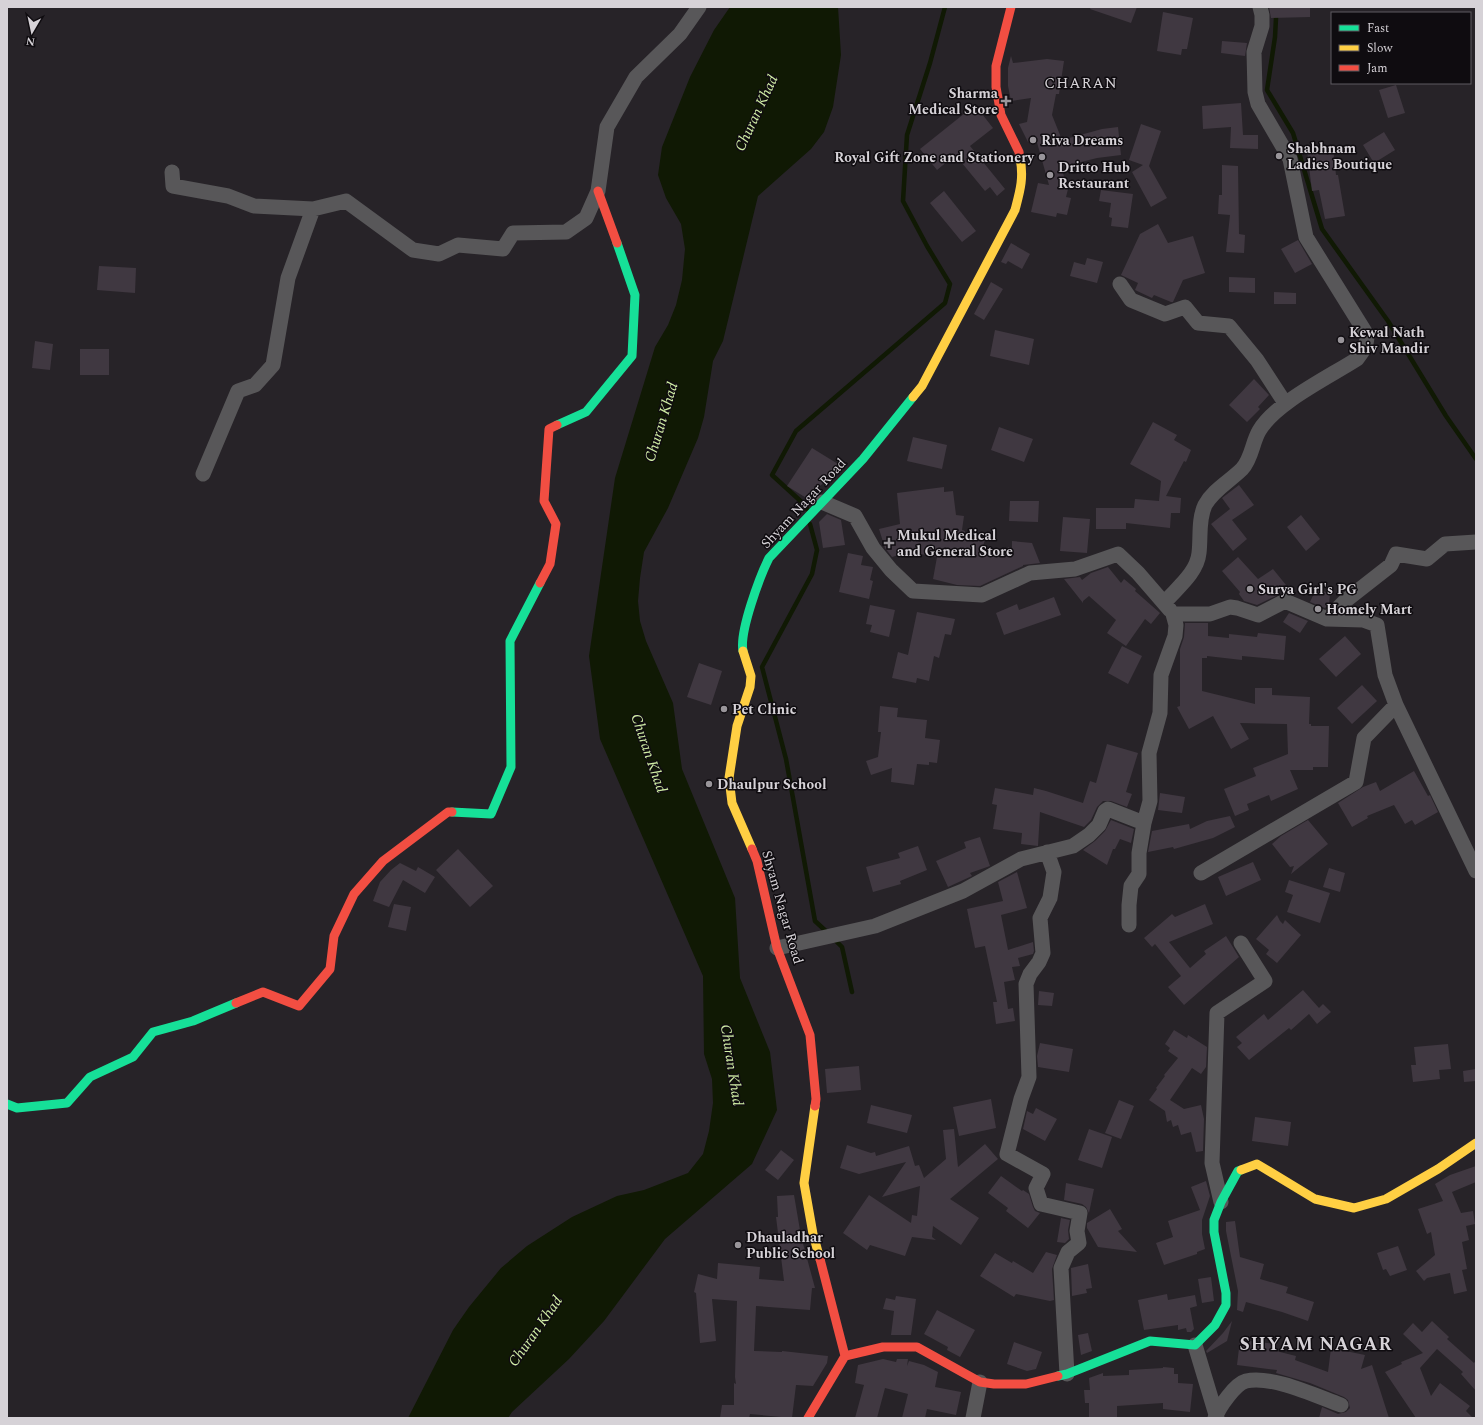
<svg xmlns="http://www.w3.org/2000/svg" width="1483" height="1425" font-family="Spectral,serif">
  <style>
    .water { fill: #101904 }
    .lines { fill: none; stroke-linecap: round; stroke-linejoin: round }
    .stream { stroke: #101904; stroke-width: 4.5 }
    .building { fill: #403841 }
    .street { stroke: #585759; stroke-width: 15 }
    .fast { stroke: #16e098; stroke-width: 9 }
    .slow { stroke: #ffcf43; stroke-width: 9 }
    .jam { stroke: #f24e42; stroke-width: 9 }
    .poi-dot { fill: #99959a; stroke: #0f0c10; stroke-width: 1.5 }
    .labels { text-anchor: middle; stroke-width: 3; stroke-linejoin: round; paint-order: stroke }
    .poi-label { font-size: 14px; font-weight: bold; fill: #d6d2d7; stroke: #0f0c10; text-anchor: start }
    .street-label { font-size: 14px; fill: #d6d2d7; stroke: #0f0c10 }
    .neighbourhood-label { font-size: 15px; letter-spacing: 1px; fill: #d6d2d7; stroke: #0f0c10 }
    .water-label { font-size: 15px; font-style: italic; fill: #d1eea6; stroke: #0f0c10 }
    .district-label { font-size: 18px; font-weight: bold; letter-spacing: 1px; fill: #d6d2d7; stroke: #0f0c10 }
  </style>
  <rect width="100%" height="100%" fill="#272328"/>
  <path class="water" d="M730,7H838L841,55L833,107L824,132L811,149L758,196L723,341L713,361L704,417L698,438L668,508L644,552L640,578L638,601L640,621L646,641L673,703L682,769L735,898L740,978L770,1052L777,1110L752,1164L665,1239L604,1321L569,1359L512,1412L508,1418H408L453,1330L469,1307L501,1268L527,1246L572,1217L617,1196L644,1190L688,1173L703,1154L709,1131L713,1103L712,1079L704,1054L703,976L600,739L589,656L615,478L655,347L668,325L676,305L682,280L685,249L681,224L666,198L658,175L662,147L690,77L714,30Z"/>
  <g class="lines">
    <path class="stream" d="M1273,7L1276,18L1275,37L1267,90L1293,133L1322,229L1388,321L1446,416L1476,459
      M807,509L806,506L772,475L796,431L945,303L950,284L927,246L903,201L907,135L930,63L945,7
      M810,524L817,550L812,574L762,667L786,759L815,921L828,933
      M833,938L842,947L852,992"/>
  </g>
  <path class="building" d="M1091,7H1137L1131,23L1090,9Z
    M1269,7H1310V17L1271,18Z
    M1163,12L1193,18L1187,49H1182L1181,55L1157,51Z
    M1222,41L1247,43L1245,56L1221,53Z
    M1011,56L1013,63L1047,59L1064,61L1059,94H1056L1052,115L1062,140L1102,129L1118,127L1121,155L1097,158L1061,167L1068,189L1066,197L1071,198L1067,215L1057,213L1056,217L1031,212L1038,183L1049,185L1036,139L1028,142L1019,124L1027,122L1031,98L1011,101L1008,86V68Z
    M1396,85L1405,113L1388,118L1379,90Z
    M1241,103L1243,135H1258V149L1230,148L1231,127L1203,129L1202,106Z
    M975,105L993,128L970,146L1005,189L997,196L990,187L985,191L957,157L955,158L954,156L937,170L920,149Z
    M1141,124L1161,131L1149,166L1167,198L1151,207L1132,172L1143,165L1129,160Z
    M1384,132L1395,150L1374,163L1363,145Z
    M1333,147L1336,175H1338L1345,216L1325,219L1319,190L1312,191L1307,150Z
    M1222,165L1238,166L1239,234L1245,235L1244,253L1226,252L1230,215L1218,214L1219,195H1222Z
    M1101,190L1133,194L1128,228L1111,226L1112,218L1109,217L1111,203L1099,201Z
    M944,191L976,231L962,242L930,203Z
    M1158,224L1168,243L1193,236L1205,273L1183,280L1173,302H1171L1154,295L1152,298L1135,290L1138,283L1121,275L1140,234Z
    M1298,240L1312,264L1295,273L1281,249Z
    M1011,243L1030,254L1022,269L1008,261L1006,264L1001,262Z
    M1087,258L1103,262L1097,283L1070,276L1074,262L1085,265Z
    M99,266L136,268L135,293L97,290Z
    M1229,277L1255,278V293L1229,292Z
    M991,282L1003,289L984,320L974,314Z
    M1274,292L1296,293V304H1274Z
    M995,330L1034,339L1029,365L990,356Z
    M35,341L53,344L50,370L32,368Z
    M80,349H109V375H80Z
    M1254,379L1269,395L1258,407L1260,409L1247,422L1229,405Z
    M1153,422L1177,435L1174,440L1191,450L1186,462L1184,461L1166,496L1181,498L1180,513H1171L1170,528L1126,523V529H1096V508H1134L1135,499L1159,501L1161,481L1130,464Z
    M999,427L1033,439L1024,462L991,450Z
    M913,437L947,445L942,469L907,461Z
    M812,448L838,464L823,483L808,499L787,486Z
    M1239,485L1254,505L1232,520L1247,539L1233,551L1211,524L1230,509L1222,498Z
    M944,487V492L953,491L956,515L964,516L962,530L965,531V537L985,539L982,551L1008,553V547L1012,548V541L1032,543L1040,563L1023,565V566L980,586L957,585L933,579L937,557L909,552L892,557L885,548L879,529L900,524L897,493Z
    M1010,501H1039L1038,522L1009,521Z
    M827,514L841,520L845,545L823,548L819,522Z
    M1301,515L1320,539L1306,551L1287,527Z
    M1063,517L1090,519L1087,553L1060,551Z
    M848,553L863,556L861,565L873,567L870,580L873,581L869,599L839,592Z
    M1238,557L1258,579L1273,569L1286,585L1276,592L1278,595L1257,605L1244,601L1239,594L1240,592L1222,571Z
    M1108,567L1121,583L1124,579L1136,589L1135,591L1160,613L1151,624L1145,619L1126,646L1107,633L1116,620L1089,596L1083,601V603L1064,579L1080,577L1082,580L1091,573Z
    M1317,587L1330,595L1329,604L1325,608L1310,602Z
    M1054,597L1061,615L1004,635L996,613L1017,604L1019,610Z
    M870,605L895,610L889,637L870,632L872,625L866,624Z
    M917,612L955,619L951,635L945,634L939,658L934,656L929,681L917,678L916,683L892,678L898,652L908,655Z
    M1289,613L1308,621L1300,633L1283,622Z
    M1185,623H1208V636L1229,638V634L1257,637L1258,633L1286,636L1284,660L1242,656V660L1207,656V658H1202V691L1255,704V688H1272V695L1310,697L1309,724H1311V726H1329L1328,767H1313V770H1290L1298,789L1271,801L1269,795L1247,804L1249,810L1235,816L1224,789L1256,776L1253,768L1288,754L1287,724L1240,723L1249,739L1231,749L1213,716L1189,729L1177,707L1180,706V649L1184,637Z
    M1345,636L1361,654L1336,677L1319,659Z
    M1122,646L1142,656L1128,684L1108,673Z
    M699,663L722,671L711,705L687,697Z
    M1362,685L1377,701L1352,724L1337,708Z
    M880,706L898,708L897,717L927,720L925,738L940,740L937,763L929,762V765L917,764L914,785L891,782L892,768L871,775L866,761L878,757L881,732H878Z
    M1107,744L1138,753L1126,792L1132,794L1127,807L1111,801H1103L1097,807L1091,820L1084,827L1040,812L1038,846L1021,844L1022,833L993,829L997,805L992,804L995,788L1033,795L1034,788L1046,791L1083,803L1090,781L1096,783Z
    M1414,771L1428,796L1430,795L1438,812L1415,825L1412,820L1405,824L1394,805L1367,816L1368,818L1352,827L1338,803L1363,787L1376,782L1380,791Z
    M1160,793L1185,797L1182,813L1158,810Z
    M1230,816L1235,827L1213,838L1174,849L1173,847L1148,852L1152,831L1189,824L1190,829L1207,821Z
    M1111,820L1134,829L1131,843L1120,839L1115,849H1113L1107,865L1083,850L1095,841L1105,831Z
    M1308,820L1328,844L1291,874L1294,866L1290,867L1272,844L1281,836Z
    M980,837L990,866L970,873L972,876L948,887L936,861L966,848L964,842Z
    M918,846L927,870L900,881L901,884L873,892L866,867L900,858L898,853Z
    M458,849L493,886L470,907L436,870Z
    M1253,862L1261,880L1226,896L1218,877Z
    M400,863L416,871L418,867L435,877L425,893L403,880L389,907L373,901L380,882L391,870Z
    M1329,868L1345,873L1340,892L1323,887Z
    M1017,872L1027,908L1001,915L1008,950L1033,942L1034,951L1033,954L1018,958L1020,966L1012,967L1015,980L1004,982L1008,1009L1013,1008L1015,1021L996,1024L993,1002H997L985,946L975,948L967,909L1003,901L998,882Z
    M1289,880L1330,893L1320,923L1287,912L1293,895L1285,892Z
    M394,904L411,907L406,931L388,927Z
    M1205,904L1213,924L1169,942L1190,968L1206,954L1204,951L1226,936L1239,957L1184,1005L1168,987L1181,976L1155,944L1152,947L1144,938L1172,914L1175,917Z
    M1277,915L1280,921L1283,924L1285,920L1301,935L1277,963L1266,954L1269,950L1256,939Z
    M1303,990L1319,1008L1323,1004L1331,1012L1317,1024L1309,1014L1291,1030L1289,1028L1249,1060L1237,1047L1242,1043L1236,1037L1264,1014L1268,1020Z
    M1039,991L1054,993L1052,1006L1038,1005Z
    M1174,1030L1187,1038L1188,1035L1207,1047L1206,1067L1201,1074L1192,1068L1170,1100L1184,1109L1201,1105L1204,1119L1203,1151L1196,1152L1191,1132L1181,1135L1178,1125L1173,1127L1171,1120L1167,1122L1165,1111L1149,1100L1157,1089L1156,1088L1165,1076L1164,1075L1178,1058L1168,1051L1170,1048L1165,1044Z
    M1040,1043L1073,1049L1069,1072L1038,1067L1037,1056Z
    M1448,1044L1451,1069L1439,1070L1440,1079L1413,1082L1411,1065H1416L1414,1047Z
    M859,1066L861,1090L827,1093L825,1069Z
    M1476,1069V1081L1464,1082L1463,1071Z
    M991,1099L996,1128L959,1136L953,1107Z
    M1119,1100L1134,1106L1121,1139L1105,1133Z
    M871,1105L912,1115L907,1133L867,1123Z
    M1036,1108L1057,1119L1045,1141L1023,1129L1027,1111L1033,1114Z
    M1255,1117L1291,1122L1288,1146L1252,1141Z
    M954,1129L958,1167L985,1144L998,1159L950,1199L979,1218L961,1245L933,1226L932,1237L936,1240L912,1237L905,1256L870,1245L867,1250L843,1233L869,1195L911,1223L912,1215L917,1216L920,1186L882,1197L906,1162L859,1174L840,1168L847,1145L871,1153L875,1152L876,1156L909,1146L915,1166L919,1165L924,1178L946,1159L943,1130Z
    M1089,1129L1112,1137L1102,1168L1078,1160Z
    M781,1150L794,1160L778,1180L765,1170Z
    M1476,1166V1182L1452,1192L1461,1213L1473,1211L1475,1224L1466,1226L1469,1240L1462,1242L1467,1269L1462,1270L1467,1291L1454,1294L1450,1273L1427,1278L1424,1281L1416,1271L1435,1255L1431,1232L1427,1234L1418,1209L1443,1201L1435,1184L1450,1175Z
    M1001,1176L1022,1191L1023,1190L1029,1194L1033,1207L1035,1211L1040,1213L1028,1228L1006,1211L1008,1208L988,1193Z
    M1206,1181L1210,1196L1202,1220V1234L1205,1249L1197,1252V1254L1164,1265L1156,1243L1173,1237L1168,1221L1200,1210L1191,1187Z
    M1066,1183L1094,1189L1089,1213L1086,1207L1082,1204L1064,1200Z
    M794,1195L801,1236L815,1288H812L810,1310L756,1306L754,1351L782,1352V1351L828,1356L827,1363L813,1386L796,1385L792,1418L750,1414L749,1418H720L722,1405H734V1383L736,1384L735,1377L737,1301L712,1299L716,1341L700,1343L696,1293L694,1292L698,1274L717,1279L718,1263L760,1267L759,1279L784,1281L776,1217H778L777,1196Z
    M1110,1209L1122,1229L1118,1231L1137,1252L1098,1247L1087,1228V1223Z
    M1061,1218L1070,1220L1068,1230L1069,1239L1065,1243L1057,1242Z
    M1235,1221L1240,1257L1264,1264L1260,1279L1288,1287L1286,1293L1314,1302L1308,1321L1282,1312L1246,1302L1243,1312L1237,1310L1238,1291L1226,1231V1222Z
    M1398,1246L1407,1270L1390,1276L1386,1269L1383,1270L1377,1253Z
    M1046,1252L1057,1255L1052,1269L1054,1300L1050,1301L1016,1294L1014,1297L980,1276L995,1253L1012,1263L1013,1261L1033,1273Z
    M1088,1264L1092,1288L1086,1289L1087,1293L1072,1296L1071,1268Z
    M1211,1277L1214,1301L1202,1303L1198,1279Z
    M1167,1294L1168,1300L1195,1295L1197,1306L1190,1308L1194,1329L1191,1332H1187L1186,1328L1178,1330V1325L1144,1330L1138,1300Z
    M896,1296L916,1299L911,1335H891L894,1311L883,1309L886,1298L895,1300Z
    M937,1310L975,1330L960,1357L947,1350L948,1347L924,1334Z
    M1232,1321L1227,1341L1207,1353L1206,1351L1223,1333Z
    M1432,1321L1449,1337L1447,1339L1474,1363L1476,1360V1391L1461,1374L1463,1372L1437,1349L1420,1368L1431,1396L1440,1383L1470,1406L1466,1411L1473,1418H1416L1385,1372L1402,1364L1401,1362L1423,1353L1403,1334L1413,1323L1422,1332Z
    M1088,1333L1092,1351L1081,1355L1078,1335Z
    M1240,1340L1277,1344L1276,1351L1296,1356L1295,1360L1328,1372L1331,1348L1365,1355L1361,1369L1372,1365L1389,1418H1319L1322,1407L1338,1414L1346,1412L1350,1408L1348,1400L1344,1397L1310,1383L1276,1373L1277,1370L1237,1365Z
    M1014,1342L1042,1352L1036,1369L1027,1371L1007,1364Z
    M883,1359L896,1362L897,1359H908L907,1366L909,1361L924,1365L938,1372L935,1387L961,1392L956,1415L927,1409L925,1418H902L908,1394L885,1388L877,1418H855L864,1385L855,1383L858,1365Z
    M1163,1367L1174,1368V1374H1178V1383L1193,1384L1190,1412L1163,1409V1403L1117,1406V1417L1089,1418V1403H1085L1084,1390H1090L1089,1378L1103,1373V1376L1129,1375V1370L1163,1368Z"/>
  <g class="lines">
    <path class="street" d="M172,172L173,186L228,196L254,206L313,209L346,201L413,250L439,254L458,245L503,249L513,233L566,232L586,218L598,191L607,127L636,77L680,34L699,7
      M1120,284L1131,300L1165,314L1185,307L1198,323L1229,326L1257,360L1285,403
      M203,474L238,391L255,385L273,365L288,278L313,209
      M822,502L855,516L873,548L891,570L913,591L982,595L1030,573L1075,569L1118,554L1138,573L1170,610
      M1165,602C1177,588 1197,573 1199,553C1201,537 1198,520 1205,505C1213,490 1230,481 1242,469C1252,458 1252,443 1259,431C1275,403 1329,377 1357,359C1363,351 1367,346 1367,335L1306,237L1290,159L1258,104L1255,92L1254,52L1262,26V15L1260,7
      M1327,619L1345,601L1391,565L1396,554L1427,559L1445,544L1476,542
      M1047,852L1054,872L1050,898L1040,918L1043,953L1039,962L1030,974L1026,984L1029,1077L1021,1099L1007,1154L1043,1174L1036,1188L1041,1204L1080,1213L1077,1231L1079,1243L1068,1252L1061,1268L1067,1374
      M1201,873L1356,782L1364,738L1396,705
      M1129,925V905L1131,886L1139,874V853L1144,823L1150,801L1149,753L1160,713L1161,675L1175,636L1176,625L1173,614H1210L1230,607L1237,608L1258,615L1285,601L1327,619L1363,620L1377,625L1385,675L1396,705L1476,871
      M777,948L875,926L963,891L1021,859L1073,846L1089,835L1099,825L1105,811L1108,809L1144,823
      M1221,1202L1212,1163L1217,1013L1265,981L1241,943
      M1195,1345L1217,1418
      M973,1418L980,1382
      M1215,1418C1219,1407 1235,1384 1246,1381C1272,1375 1316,1396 1341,1405"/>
    <path class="fast" d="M557,425L586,412L632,356L635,295L617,243
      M743,651C739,632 760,576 769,558L863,459L913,397
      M452,812L491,814L511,767L510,641L540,583
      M7,1104L17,1108L67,1103L90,1077L133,1057L153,1032L193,1021L236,1003
      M1058,1376L1067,1374L1150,1341L1195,1345L1215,1325L1226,1305V1293L1214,1232V1220L1221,1202L1238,1171L1241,1170"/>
    <path class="slow" d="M913,397L922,386L1015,210C1020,191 1024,178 1020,158
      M743,651L751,676L750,687L737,726L729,778L732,803L752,849
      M815,1106L804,1183L813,1234L820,1259
      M1241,1170L1257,1164L1315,1199L1354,1208L1386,1199L1438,1169L1476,1143"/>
    <path class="jam" d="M1011,7L996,66V87L1001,115L1019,152L1020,158
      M598,191L617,243
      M540,583L550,564L556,524L544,501L549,429L557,425
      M752,849L757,861L777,948L810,1035L816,1099L815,1106
      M236,1003L263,992L299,1006L330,969L334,936L354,894L383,861L448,812H452
      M845,1356L883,1347H917L980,1382L994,1384H1026L1058,1376
      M808,1418L845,1356L820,1259"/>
  </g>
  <g class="poi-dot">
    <path d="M1004 95h4v4h4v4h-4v4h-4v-4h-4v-4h4z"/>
    <circle cx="1033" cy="140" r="4"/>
    <circle cx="1279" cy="156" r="4"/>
    <circle cx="1042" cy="157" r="4"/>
    <circle cx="1050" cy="175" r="4"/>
    <circle cx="1341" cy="340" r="4"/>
    <path d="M887 537h4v4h4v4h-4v4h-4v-4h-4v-4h4z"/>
    <circle cx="1250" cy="589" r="4"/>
    <circle cx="1318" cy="609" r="4"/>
    <circle cx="724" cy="709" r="4"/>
    <circle cx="709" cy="784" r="4"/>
    <circle cx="738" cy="1245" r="4"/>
  </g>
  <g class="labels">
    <g class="poi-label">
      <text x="998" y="98" text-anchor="end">Sharma<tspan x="998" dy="16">Medical Store</tspan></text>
      <text x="1041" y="145">Riva Dreams</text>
      <text x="1287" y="153">Shabhnam<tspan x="1287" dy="16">Ladies Boutique</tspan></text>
      <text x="1034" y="162" text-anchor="end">Royal Gift Zone and Stationery</text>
      <text x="1058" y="172">Dritto Hub<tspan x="1058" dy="16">Restaurant</tspan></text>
      <text x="1349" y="337">Kewal Nath<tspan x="1349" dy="16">Shiv Mandir</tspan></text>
      <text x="897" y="540">Mukul Medical<tspan x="897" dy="16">and General Store</tspan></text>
      <text x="1258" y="594">Surya Girl's PG</text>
      <text x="1326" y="614">Homely Mart</text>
      <text x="732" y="714">Pet Clinic</text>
      <text x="717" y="789">Dhaulpur School</text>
      <text x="746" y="1242">Dhauladhar<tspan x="746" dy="16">Public School</tspan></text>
    </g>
    <g class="street-label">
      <text transform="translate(803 503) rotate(-47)" y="5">Shyam Nagar Road</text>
      <text transform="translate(783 907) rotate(74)" y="5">Shyam Nagar Road</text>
    </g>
    <g class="neighbourhood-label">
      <text x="1081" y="88">CHARAN</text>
    </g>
    <g class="water-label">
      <text transform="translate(756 113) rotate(-65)" y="5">Churan Khad</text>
      <text transform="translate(661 422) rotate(-73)" y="5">Churan Khad</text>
      <text transform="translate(649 753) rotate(71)" y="5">Churan Khad</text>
      <text transform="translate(732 1065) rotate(81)" y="5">Churan Khad</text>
      <text transform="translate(535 1331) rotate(-55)" y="5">Churan Khad</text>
    </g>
    <g class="district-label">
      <text x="1316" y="1350">SHYAM NAGAR</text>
    </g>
  </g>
  <rect width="1483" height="1425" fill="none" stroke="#d6d2d7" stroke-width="16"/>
  <rect x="1331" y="12" width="140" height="72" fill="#0f0c10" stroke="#5f5b60"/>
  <rect x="1339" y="25" width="20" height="6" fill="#16e098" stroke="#5f5b60"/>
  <text x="1367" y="32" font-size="12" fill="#d6d2d7">Fast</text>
  <rect x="1339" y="45" width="20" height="6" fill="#ffcf43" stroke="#5f5b60"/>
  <text x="1367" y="52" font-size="12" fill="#d6d2d7">Slow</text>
  <rect x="1339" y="65" width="20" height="6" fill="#f24e42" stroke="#5f5b60"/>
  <text x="1367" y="72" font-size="12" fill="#d6d2d7">Jam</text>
  <g transform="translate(32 32) rotate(189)" stroke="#0f0c10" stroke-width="3" paint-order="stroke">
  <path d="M0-3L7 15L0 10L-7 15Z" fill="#d6d2d7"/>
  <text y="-6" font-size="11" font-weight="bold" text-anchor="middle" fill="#d6d2d7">N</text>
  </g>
</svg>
